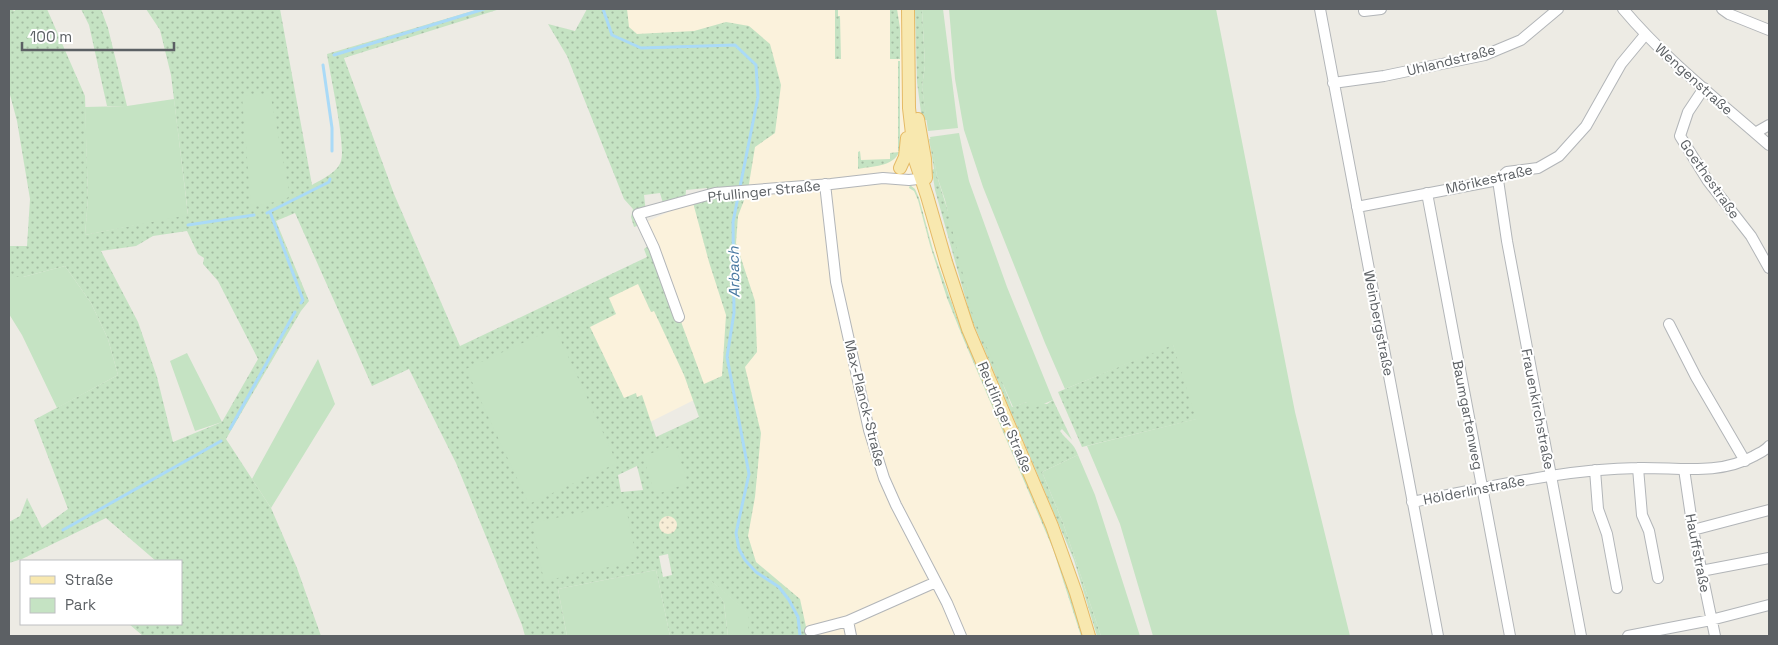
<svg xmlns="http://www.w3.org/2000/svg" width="1778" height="645" font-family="'Space Grotesk',sans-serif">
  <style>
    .commercial { fill: #fbf2dc }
    .grass { fill: url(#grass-dots); fill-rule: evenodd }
    .sand { fill: url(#sand-dots) }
    .green { fill: #c5e3c3 }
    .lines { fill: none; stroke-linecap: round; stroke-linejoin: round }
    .stream { stroke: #aadaf7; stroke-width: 3 }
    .minor-casing { stroke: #b2b5b8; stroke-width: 12 }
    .major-casing { stroke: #e5ba66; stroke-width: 14 }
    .minor { stroke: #fff; stroke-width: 10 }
    .major { stroke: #f8e8af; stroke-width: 12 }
    .labels { text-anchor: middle; stroke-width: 4; stroke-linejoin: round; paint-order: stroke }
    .street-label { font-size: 14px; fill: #5c6064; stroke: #fff }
    .water-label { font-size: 15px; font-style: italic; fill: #4677a0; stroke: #fff }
  </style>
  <defs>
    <pattern id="grass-dots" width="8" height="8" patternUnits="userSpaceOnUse" patternTransform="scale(1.25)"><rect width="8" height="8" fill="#c5e3c3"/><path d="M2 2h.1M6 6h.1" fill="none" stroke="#a3bba2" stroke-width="1.8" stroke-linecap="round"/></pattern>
    <pattern id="sand-dots" width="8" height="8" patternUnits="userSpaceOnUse" patternTransform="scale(1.25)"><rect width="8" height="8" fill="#f7edd6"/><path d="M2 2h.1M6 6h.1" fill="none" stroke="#cbc3b1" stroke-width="1.8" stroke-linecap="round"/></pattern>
  </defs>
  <rect width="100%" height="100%" fill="#edebe4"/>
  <path class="commercial" d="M619,9H905L917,169L935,247L961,321L1053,532L1085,636H804L744,555L730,382L606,444L552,313L652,260L640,225L737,180L625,38Z"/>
  <path class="grass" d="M9,9H12L14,11L17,9H47L85,96L88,199L85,235L188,214L171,75L160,30L146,9H280L312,185C322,179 337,173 341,161C346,146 330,74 327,54L479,9H500L344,58L394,194L460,346L647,257L644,249L652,243L704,384L722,376L726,315L709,262L692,199L707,195V188L686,190L685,201L664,207L660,193L644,195L646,212L643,224L634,227L631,217L633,209L624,199L567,56L548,24L575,31L587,9H627L629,27L637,34L694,31L726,22L749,26L770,44L781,85L775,133L755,147L748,190L738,216L736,243L755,301L757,352L745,367L761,433L755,497L748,536L756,562L800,599L808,636H748V613L710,580L724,603L728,636H670L656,570L558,589L567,636H525L522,625L456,463L409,369L372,386L295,213L276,221L309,301L301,311L226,439L271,508L297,568L321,636H143L129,624H181V561H156L106,518L22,559L9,563V522L20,516L27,498L42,528L68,509L34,420L118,375L108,339L91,303L65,266L23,277H9V246H27L30,199L17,121L9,91ZM187,231L198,254L204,258L203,264L218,281L258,359L222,422L173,442L157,377L138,322L101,251L136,246L153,236ZM638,284L651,312L654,311L684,375L699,417L656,437L642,395L637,397L636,393L624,398L590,327L616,314L609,298ZM637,466L643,490L621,492L618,475ZM668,554L672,575L663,577L659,556Z
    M81,9H101L108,28L127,106H107L89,25Z
    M835,9H838V16H840L841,59H835Z
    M890,9H897L900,28V59H890Z
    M915,9H922L925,65L922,87L927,120H922L917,82Z
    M898,61H900V151H898Z
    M929,139H931L937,176L945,202L1004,387L1012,407L1027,402L1047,404L1053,400L1072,440L1062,429L1060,431C1067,441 1074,443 1078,455L1042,472L1063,523L1101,636H1097L1074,560L971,318L935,190L932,170L934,169Z
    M860,151L861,160L890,159V153L899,152C893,167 872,166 858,169V152Z
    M910,185L915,189L919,198L933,250L956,315L1059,560L1083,636H1081L1053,549L963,338L947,298L930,245L918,200L914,191L909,188Z
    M1173,344L1197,419L1082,447L1058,392Z"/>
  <path class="sand" d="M659 525a9 9 0 1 1 18 0a9 9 0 1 1-18 0Z"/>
  <path class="green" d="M922,9H943L958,128L928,131L922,87L925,65Z
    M949,9H1216L1295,412L1350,636H1153L1120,524L1087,446L1196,419L1173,345L1065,389L1045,343L983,187L964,130L955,79Z
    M270,93L290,196L284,200L251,207L242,96Z
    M174,99L188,215L85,235L88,199L85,107L127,106Z
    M959,133L969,181L1007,287L1053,400L1032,409L1027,402L1013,407L973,316L945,200L937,176L930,137Z
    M65,266L91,303L108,339L118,375L57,408L22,335L9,314V277H23Z
    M555,328L617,463L529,504L466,369Z
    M187,353L222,422L195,431L170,361Z
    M318,359L335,404L271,508L252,479Z
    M675,445L688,483L655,495L643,456Z
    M1078,455L1095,495L1140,636H1101L1063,523L1042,472Z
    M625,503L637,561L544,581L532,523Z
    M656,570L670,636H567L558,589Z
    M708,578L749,613L748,636H728L724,603Z"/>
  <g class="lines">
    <path class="stream" d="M603,9L612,35L641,48L735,45L756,65L758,97L733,222L734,313L727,357L749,474L736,533L739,549L745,560L756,572L779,587L789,600L798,617L800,636
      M334,55L484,9
      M323,65L332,128V151
      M270,212L303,300L301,303
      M267,213L329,182L330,179
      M188,225L254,215
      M230,429L295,312
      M63,530L221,441"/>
    <g class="minor-casing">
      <path id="minor" d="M1320,9L1438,636
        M1623,9C1666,60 1719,101 1769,145
        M1722,9L1729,14L1769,30
        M1364,11L1381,9
        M1333,83L1384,76L1485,55L1521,40L1558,9
        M1704,88L1688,112L1680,136L1708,181L1751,236L1769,268
        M1755,133L1769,125
        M1498,180L1507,241L1581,636
        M825,184L836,282L869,430L884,478L896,505L947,603L961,636
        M1427,193L1510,636
        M1357,207L1498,180L1507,172L1538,168L1559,156L1586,126L1621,64L1645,35
        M679,317L654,248L638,214L715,193L831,184L883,178L909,180L926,178
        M1669,324L1696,377L1745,461
        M1638,468L1642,515L1649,531L1658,578
        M1684,469L1693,530L1715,636
        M1595,470L1598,509L1607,534L1617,588
        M1412,502C1487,488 1562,469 1638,468C1677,467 1718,476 1754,456C1759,453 1765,451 1769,446
        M1693,530L1769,510
        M1701,571L1769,558
        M848,621L851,636
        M810,631L848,621L936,582
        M1628,636L1711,620L1769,605"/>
    </g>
    <g class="major-casing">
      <path id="major" d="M908,9L909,108L915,160L927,196L946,262L968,329L1052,526L1076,593L1089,636
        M918,119L925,159L926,178
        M900,168L905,157L907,138"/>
    </g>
    <use href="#minor" class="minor"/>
    <use href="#major" class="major"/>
  </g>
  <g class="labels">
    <g class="street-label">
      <text transform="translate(1451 60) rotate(-14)" y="5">Uhlandstraße</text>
      <text transform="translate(1694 79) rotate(42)" y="5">Wengenstraße</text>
      <text transform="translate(1489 179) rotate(-13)" y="5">Mörikestraße</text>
      <text transform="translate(1710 179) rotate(55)" y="5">Goethestraße</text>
      <text transform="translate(764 191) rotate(-6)" y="5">Pfullinger Straße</text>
      <text transform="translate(1379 323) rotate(79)" y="5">Weinbergstraße</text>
      <text transform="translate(865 403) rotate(76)" y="5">Max-Planck-Straße</text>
      <text transform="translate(1538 409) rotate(79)" y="5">Frauenkirchstraße</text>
      <text transform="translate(1468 415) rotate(79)" y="5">Baumgartenweg</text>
      <text transform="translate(1005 417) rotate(67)" y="5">Reutlinger Straße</text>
      <text transform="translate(1474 490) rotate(-11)" y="5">Hölderlinstraße</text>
      <text transform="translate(1698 553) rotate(79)" y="5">Hauffstraße</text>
    </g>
    <g class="water-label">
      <text transform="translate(734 272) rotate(-91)" y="5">Arbach</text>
    </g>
  </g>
  <rect width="1778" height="645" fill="none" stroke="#5c6064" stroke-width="20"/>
  <rect x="20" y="560" width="162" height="65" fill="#ffffff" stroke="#bebfc1"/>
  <rect x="30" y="576" width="25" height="8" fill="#f8e8af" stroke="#bebfc1"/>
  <text x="65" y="585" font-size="15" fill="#5c6064">Straße</text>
  <rect x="30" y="598" width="25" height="15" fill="#c5e3c3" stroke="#bebfc1"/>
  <text x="65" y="610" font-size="15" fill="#5c6064">Park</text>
  <path d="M22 42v8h152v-8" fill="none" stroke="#5c6064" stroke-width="2.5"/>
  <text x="30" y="42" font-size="15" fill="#5c6064" stroke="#ffffff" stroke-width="4" paint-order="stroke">100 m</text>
</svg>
